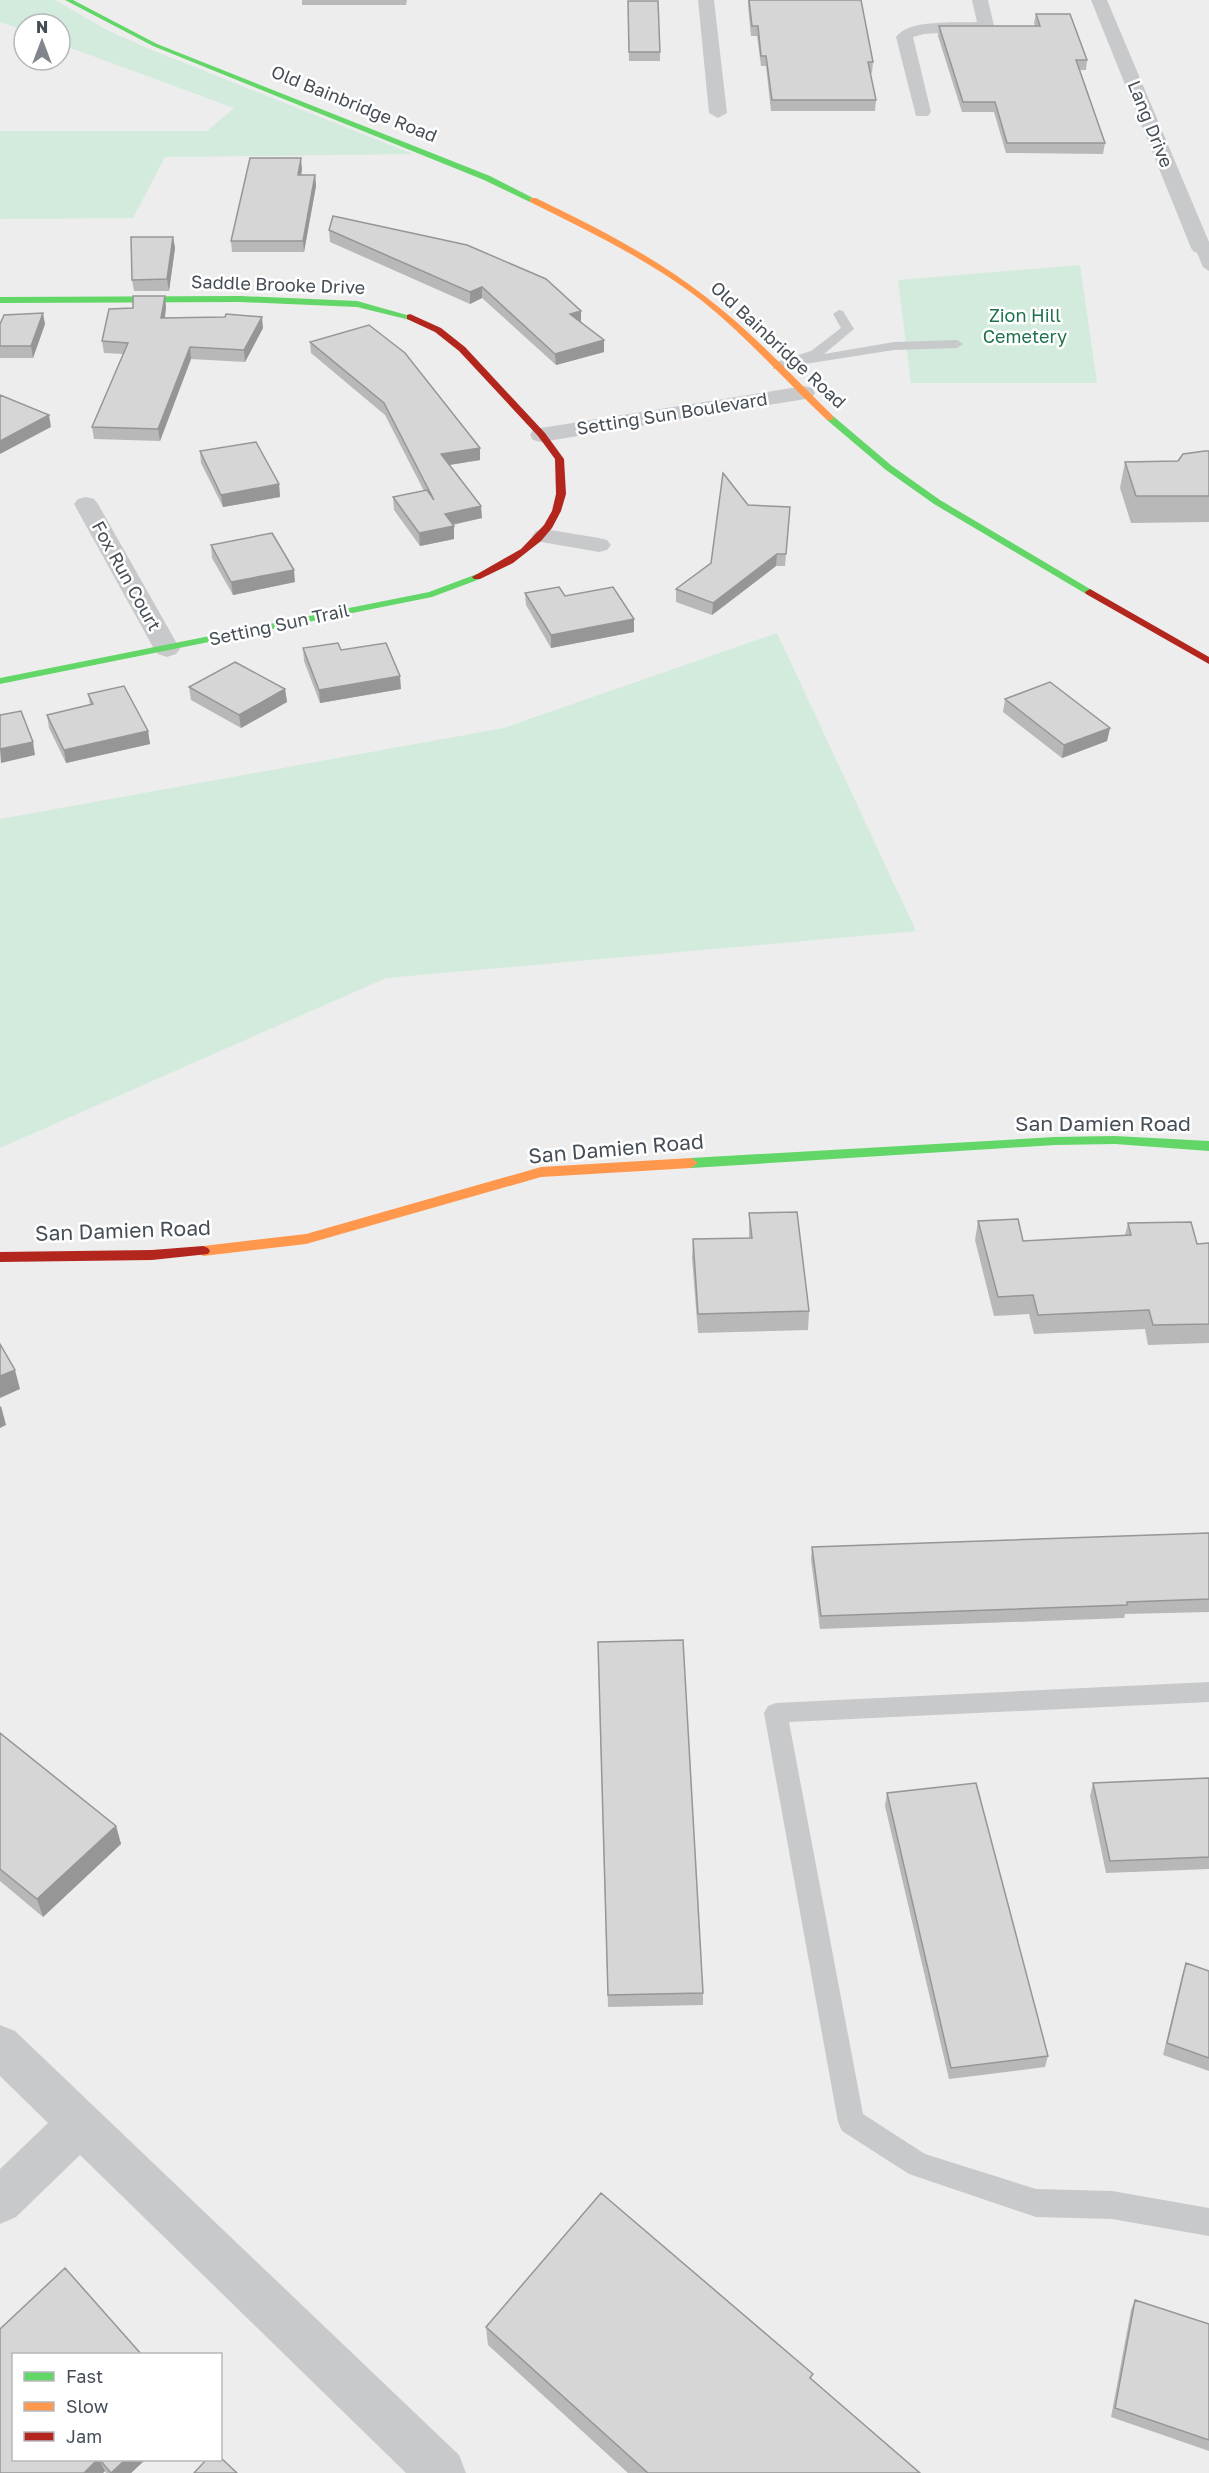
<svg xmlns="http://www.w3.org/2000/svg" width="1209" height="2473" font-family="'Golos Text',sans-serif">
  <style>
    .green { fill: #d2ebdc }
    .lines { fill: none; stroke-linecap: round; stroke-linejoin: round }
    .lane { fill: #c7c9cb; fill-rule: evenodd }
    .street { fill: #c7c9cb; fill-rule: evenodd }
    .fast { fill: #63d668; fill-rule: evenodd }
    .slow { fill: #ff974d; fill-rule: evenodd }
    .jam { fill: #b3261e; fill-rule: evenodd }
    .wall { fill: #b8b8b9 }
    .shaded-wall { fill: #969696 }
    .building { fill: #d6d6d7; stroke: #969696; stroke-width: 1.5 }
    .labels { text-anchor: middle; stroke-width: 5; stroke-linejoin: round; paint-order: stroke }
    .far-street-label { font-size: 18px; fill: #454e57; stroke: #fff }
    .far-park-label { font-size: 18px; fill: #1d724a; stroke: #fff }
    .street-label { font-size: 21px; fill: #454e57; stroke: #fff }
  </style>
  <rect width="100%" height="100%" fill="#ededed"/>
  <path class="green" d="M0,0H55L107,30L147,48L413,154L165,157L133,218L0,219V131H207L234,108L60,44V24H24V30L0,22Z
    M1080,265L1097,383H911L898,280Z
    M777,633L916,931L386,978L0,1148V819L504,728Z"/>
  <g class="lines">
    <path class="lane" d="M1201,244L1205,246L1209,253V271L1203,267L1195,248Z
      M839,310L843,311L854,329L824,354L894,342L957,340L963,344L957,348L894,350L773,369V363L811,351L841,328L833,314Z
      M1209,1682V1702L789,1722L863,2114L925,2154L1036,2189L1112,2191L1209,2208V2236L1112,2219L1036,2217L909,2174L842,2131L838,2122L764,1713L768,1706L776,1703Z"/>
    <path class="street" d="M698,0H714L727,113L718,118L709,113Z
      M972,0H988L994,26L992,30L924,34L913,37L931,112L928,116H916L896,37C908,19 956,23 977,22Z
      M1091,0H1107L1209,242V254L1194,252L1191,248Z
      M804,386L812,388L815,393L812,398L541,442L533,440L530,435L533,430L541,428Z
      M86,497L94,499L98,504L180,649L176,654L167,657L158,654L154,649L74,504L78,499Z
      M544,529L599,538L607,540L611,545L607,550L599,552L536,541L532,536L536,531Z
      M0,2025L15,2031L459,2455L466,2473H406L80,2155L16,2217L0,2224V2169L48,2123L0,2076Z"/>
    <path class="fast" d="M65,0H73L157,44L490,176L537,200L530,202L484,180L153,46Z
      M240,296L357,301L414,317L410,320L357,307L240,302L0,303V297Z
      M827,416H833L892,466L940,500L1095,592L1094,594H1086L934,504L886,470L827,420Z
      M477,574L480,575V579L432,597L0,684V678L429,592Z
      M1115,1136L1209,1141V1151L1115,1144L1055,1145L691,1168L684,1163L691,1158L1055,1137Z"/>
    <path class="slow" d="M530,198H536C595,227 654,256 706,297C752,332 792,376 833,416V420H827C785,380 746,336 701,300C649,260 589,231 530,202Z
      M691,1158L698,1163L691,1168L541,1177L306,1244L203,1256L196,1251L203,1246L306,1234L541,1167Z"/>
    <path class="jam" d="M410,314L441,328L465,347L545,433L564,459L566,494L561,511L552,528L541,541L513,563L480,579H474L472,577L521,549L544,525L552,511L556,494L555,459L538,436L459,351L435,332L407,319V315Z
      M1090,589L1209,657V664L1086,594L1085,592Z
      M203,1246L208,1248L210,1251L208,1254L152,1260L0,1262V1252L152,1250Z"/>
  </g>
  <path class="wall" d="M302,0H407L406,5H302Z
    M748,0H861L873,62L872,73H870L876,100L875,111H771L766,66H761L757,36H751L748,6Z
    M628,1L660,52V61H629Z
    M1036,14L1087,60L1086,70H1080L1105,143L1103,154L1006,153L994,112H962L938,36L939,26H1035L1034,23Z
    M302,169L301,175H315L316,186L304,252H232L231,241Z
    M329,230L581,311V322L604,352L556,365L482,298L470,304L330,242Z
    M173,237L175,248L169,291H134L132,280Z
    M166,307L165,318L263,328L245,362L191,359L160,441L94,439L92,427L123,354L104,353L102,341L133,308Z
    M0,324H45L33,358H0Z
    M310,342L480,448V460L450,465L482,518L453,525L454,539L420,546L394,510L393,497L424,491L385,415L311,353Z
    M200,451L279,484L280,497L223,507L201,463Z
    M1209,451V522L1131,523L1120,488L1125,462L1178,461Z
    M748,505L790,507L785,566H776L712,615L676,602V589L711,563Z
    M211,545L295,582L233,595L212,558Z
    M525,593L565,596L634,619V632L551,648L526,605Z
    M303,648L341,650L401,689L320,703L304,661Z
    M189,687L285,689L287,702L241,728L191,700Z
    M88,694L148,731L150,744L66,763L49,728L47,715L90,705Z
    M1005,699L1110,728L1107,741L1062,758L1003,712Z
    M749,1213L809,1311L808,1330L698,1333L692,1258L693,1239L749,1238Z
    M978,1221L1023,1241L1125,1235L1128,1223L1197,1244L1209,1243V1343L1148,1345L1145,1329L1034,1334L1029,1314L994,1316L975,1240Z
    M1209,1533V1612L1125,1614L1124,1618L820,1629L811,1560L812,1547Z
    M598,1654L703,1993V2005L608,2007Z
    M0,1733L116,1826L121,1844L43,1917L0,1881Z
    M1209,1778V1869L1106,1873L1090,1796L1093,1783Z
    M887,1793L1048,2056L1045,2067L949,2079L885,1806Z
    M1186,1963L1209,1971V2071L1163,2055L1182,1975Z
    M1135,2300L1209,2324V2451L1111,2417L1131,2310Z
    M486,2327L812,2379L920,2473H628L488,2345Z
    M14,2460H145L131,2473H106L105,2471L103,2473H0Z"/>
  <path class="shaded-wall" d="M301,158L302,169L299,186L298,175Z
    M315,175L316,186L304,252L303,241Z
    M173,237L175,248L169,291L167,279Z
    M482,287V298L470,304V292Z
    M165,296L166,307L163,330L161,318Z
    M581,311V323L570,314Z
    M43,313L45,324L33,358L31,346Z
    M262,317L263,328L245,362L244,350Z
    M604,340V352L556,365L555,354Z
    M190,347L191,359L160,441L158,429Z
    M49,415L51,427L0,454V441Z
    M480,448V460L442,466L441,454Z
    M279,484L280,497L223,507L221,495Z
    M481,506L482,518L445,526V514Z
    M454,526V539L420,546L419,533Z
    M777,554L776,566L712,615L713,603Z
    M294,570L295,582L233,595L231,582Z
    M634,619V632L551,648V635Z
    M400,676L401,689L320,703L319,690Z
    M285,689L287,702L241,728L239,715Z
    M1110,728L1107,741L1062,758L1064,745Z
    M148,731L150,744L66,763L64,750Z
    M33,742L35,755L1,763L0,749Z
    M15,1370L20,1389L0,1398V1376Z
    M1,1406L6,1425L0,1428V1407Z
    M116,1826L121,1844L43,1917L37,1899Z
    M97,2460H99L105,2471L103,2473H84Z
    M125,2460H145L131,2473H111Z"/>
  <path class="building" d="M749,0H861L873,62H868L876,100H772L766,56H761L758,26H752Z
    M628,1H658L660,52H629Z
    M1036,14H1070L1087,60H1076L1105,143H1007L995,102H963L939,26H1040Z
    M250,158H301L298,175H315L303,241H231Z
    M333,216L467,245L546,279L581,311L570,314L604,340L555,354L482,287L470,292L329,230Z
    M131,237H173L167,279L132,280Z
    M133,296H165L161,318L225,317L226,314L262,317L244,350L190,347L158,429L92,427L128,343L102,341L109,309L133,308Z
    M43,313L31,346H0V324L4,315Z
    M369,325L405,353L480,448L441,454L481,506L445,514L454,526L419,533L393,497L427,490L434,500L384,403L310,342Z
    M0,395L49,415L0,441Z
    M256,442L279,484L221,495L200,451Z
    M1205,451H1209V496H1136L1125,462L1178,461L1183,454Z
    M723,473L748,505L790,507L786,554H777L713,603L676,589L711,563Z
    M272,533L294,570L231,582L211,545Z
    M559,587L565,596L613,587L634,619L551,635L525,593Z
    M338,643L341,650L386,643L400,676L319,690L303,648Z
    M235,662L285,689L239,715L189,687Z
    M1050,682L1110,728L1064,745L1005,699Z
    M124,686L148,731L64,750L47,715L93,704L88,694Z
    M21,711L33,742L0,749V715Z
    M797,1212L809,1311L698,1314L693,1239L752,1238L749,1213Z
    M1018,1219L1023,1241L1131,1235L1128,1223L1191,1222L1197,1244L1209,1243V1324L1153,1325L1149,1310L1038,1315L1033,1295L998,1297L978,1221Z
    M0,1344L15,1370L0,1376Z
    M1209,1533V1599L1127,1602V1605L821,1616L812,1547Z
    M683,1640L703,1993L608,1995L598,1642Z
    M0,1733L116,1826L37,1899L0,1869Z
    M1209,1778V1857L1110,1861L1093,1783Z
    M976,1783L1048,2056L951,2068L887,1793Z
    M1186,1963L1209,1971V2058L1167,2043Z
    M601,2193L813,2374L810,2378L920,2473H648L486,2327Z
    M65,2268L142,2355H14V2460H97L84,2473H0V2329Z
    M1135,2300L1209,2324V2440L1115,2408Z
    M220,2457L237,2473H194L206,2460H220Z
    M100,2460H125L111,2473Z"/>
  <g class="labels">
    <g class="far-street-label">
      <text transform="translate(354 104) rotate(22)" y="6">Old Bainbridge Road</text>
      <text transform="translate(1150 124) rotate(68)" y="6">Lang Drive</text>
      <text transform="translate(278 285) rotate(2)" y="6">Saddle Brooke Drive</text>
      <text transform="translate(778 345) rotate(43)" y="6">Old Bainbridge Road</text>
      <text transform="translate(672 414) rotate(-9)" y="6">Setting Sun Boulevard</text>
      <text transform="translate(126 576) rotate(61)" y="6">Fox Run Court</text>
      <text transform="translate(279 625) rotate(-12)" y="6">Setting Sun Trail</text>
    </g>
    <g class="far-park-label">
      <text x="1025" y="322">Zion Hill<tspan x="1025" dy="21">Cemetery</tspan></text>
    </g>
    <g class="street-label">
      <text x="1103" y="1131">San Damien Road</text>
      <text transform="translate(616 1149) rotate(-5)" y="7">San Damien Road</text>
      <text transform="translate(123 1231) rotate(-2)" y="7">San Damien Road</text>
    </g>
  </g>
  <rect x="12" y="2353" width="210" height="108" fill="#ffffff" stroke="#b5b8bc" stroke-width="1.5"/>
  <rect x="24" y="2372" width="30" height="9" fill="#63d668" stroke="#b5b8bc" stroke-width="1.5"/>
  <text x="66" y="2383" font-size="18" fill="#454e57">Fast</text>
  <rect x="24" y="2402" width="30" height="9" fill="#ff974d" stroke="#b5b8bc" stroke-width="1.5"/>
  <text x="66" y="2413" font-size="18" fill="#454e57">Slow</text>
  <rect x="24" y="2432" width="30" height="9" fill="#b3261e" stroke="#b5b8bc" stroke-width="1.5"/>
  <text x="66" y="2443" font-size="18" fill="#454e57">Jam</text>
  <g transform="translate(42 42)"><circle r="28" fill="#ffffff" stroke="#b5b8bc" stroke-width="1.5"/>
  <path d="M0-4.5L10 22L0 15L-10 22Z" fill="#80868c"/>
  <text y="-9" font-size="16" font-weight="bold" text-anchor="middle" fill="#454e57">N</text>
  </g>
</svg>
